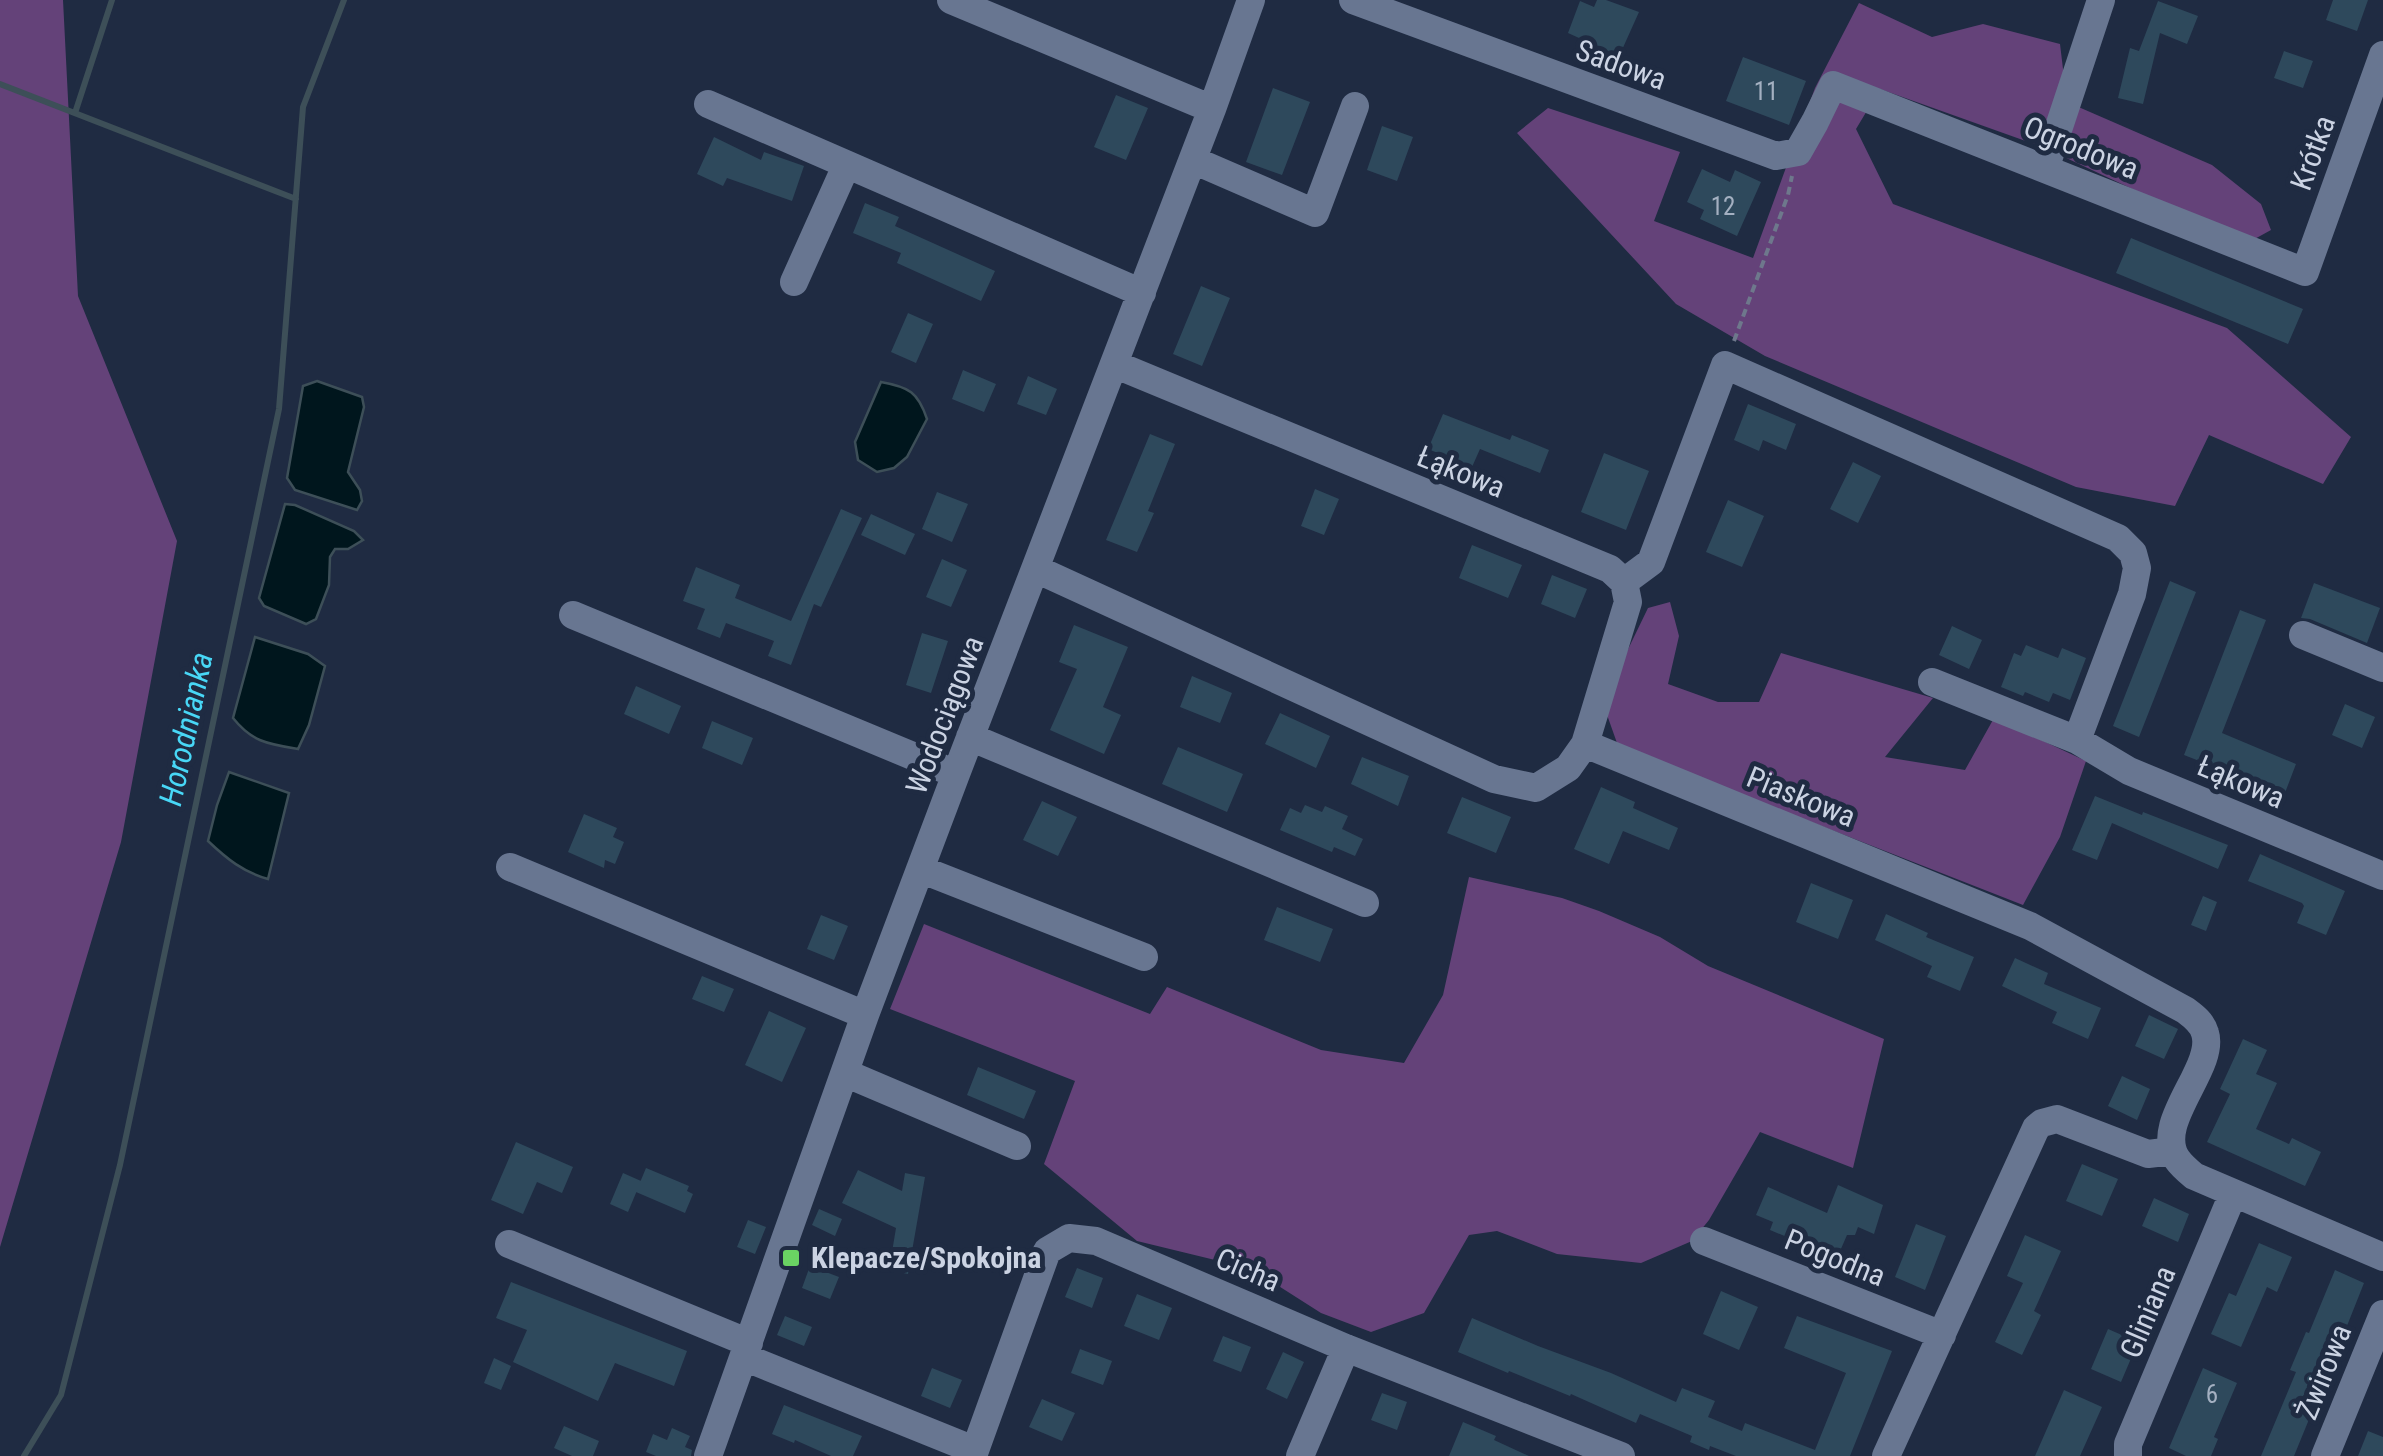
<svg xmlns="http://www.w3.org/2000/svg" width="2383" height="1456" font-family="'Roboto Condensed',sans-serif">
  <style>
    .forest { fill: #644279 }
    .water { fill: #00161d; stroke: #3d4f58; stroke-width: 2.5 }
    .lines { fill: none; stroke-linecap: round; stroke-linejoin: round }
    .stream { stroke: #3d4f58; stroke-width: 6 }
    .building { fill: #2e495c }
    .path { stroke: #6e788c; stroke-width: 4; stroke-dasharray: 8 5; stroke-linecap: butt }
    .minor { stroke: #687691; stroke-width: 28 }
    .poi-dot { fill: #6ad363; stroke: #1f2b42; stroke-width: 4 }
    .labels { text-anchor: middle; stroke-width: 10; stroke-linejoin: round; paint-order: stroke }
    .number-label { font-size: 25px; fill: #a4b0c1 }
    .street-label { font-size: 30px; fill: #cbd3e3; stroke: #1f2b42 }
    .poi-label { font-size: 30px; font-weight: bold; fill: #cbd3e3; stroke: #1f2b42; text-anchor: start }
    .water-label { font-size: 32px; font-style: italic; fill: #48d7f6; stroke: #1f2b42 }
  </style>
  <rect width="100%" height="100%" fill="#1f2b42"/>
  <path class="forest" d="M0,0H63L78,296L177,541L121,842L0,1247Z
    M1859,3L1932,37L1983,24L2060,44L2067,102L2212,165L2261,204L2271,230L2251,241L2207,224L2045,148L1880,89L1856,129L1893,204L2227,328L2351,437L2323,484L2209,435L2175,506L2076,487L1765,356L1676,304L1517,133L1548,108L1680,152L1654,221L1753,258L1815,88Z
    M1670,602L1679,636L1668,684L1718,702H1759L1781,653L1933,698L1885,757L1965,770L1994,718L2086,761L2060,837L2023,905L1658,762L1617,743L1606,712L1617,672L1648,608Z
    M1469,877L1562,898L1599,911L1660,937L1708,966L1884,1039L1853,1168L1760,1132L1709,1220L1692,1241L1641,1263L1557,1254L1497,1231L1469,1235L1424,1313L1371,1332L1321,1313L1252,1269L1137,1241L1044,1164L1075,1081L890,1009L924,924L1150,1014L1167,987L1321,1050L1404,1063L1443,995Z"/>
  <path class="water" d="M317,381L362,397L364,407L348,472L360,490L362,501L357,510L295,490L287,478L303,386Z
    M881,382C909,387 918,392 927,419L907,457L894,468L877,472L858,460L855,442Z
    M285,504L295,505L354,531L363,540L348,549H335L330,557L329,585L316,619L306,624L264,606L259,598Z
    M255,637L308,654L325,666L309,725L298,749C268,744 252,742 233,718Z
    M229,772L289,793L268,879C243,872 227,859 208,841L217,805Z"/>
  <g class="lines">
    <path class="stream" d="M0,84L296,199
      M75,113L112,0
      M24,1456L61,1395L120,1165L279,409L303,107L344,0"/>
  </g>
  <path class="building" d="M1597,0H1606L1639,12L1617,61L1597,52L1599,47L1568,33L1580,1L1594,7Z
    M2333,0H2368L2357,31L2326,20Z
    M2158,1L2198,16L2187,44L2160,33L2143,104L2118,98L2130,48L2139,51Z
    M2284,51L2313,61L2303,88L2274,78Z
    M1743,57L1806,81L1789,125L1726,101Z
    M1273,88L1310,102L1282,175L1246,162Z
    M1116,95L1148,108L1126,160L1094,147Z
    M1382,126L1413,137L1397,181L1367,170Z
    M714,137L761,160L764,152L804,166L792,201L727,178L723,186L697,174Z
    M1702,169L1730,182L1735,170L1761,182L1737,236L1700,219L1704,210L1687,202Z
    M865,203L899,217L895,226L995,271L981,301L897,263L901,253L853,233Z
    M2131,238L2303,309L2288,344L2116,273Z
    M1201,286L1230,298L1202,366L1173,354Z
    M908,313L933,324L916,363L891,352Z
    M963,370L996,384L984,412L952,399Z
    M1028,376L1057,389L1046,415L1017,404Z
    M1748,404L1796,424L1786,450L1763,440L1759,451L1734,440Z
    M1443,414L1510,440L1512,435L1549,450L1540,473L1480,449L1472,467L1428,449Z
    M1150,434L1175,444L1148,511L1154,513L1137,552L1106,540Z
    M1604,453L1649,471L1626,530L1581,512Z
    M1853,462L1881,476L1858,523L1830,509Z
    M1315,489L1339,499L1324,535L1301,526Z
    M937,492L968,504L952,542L922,529Z
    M1728,500L1764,516L1742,567L1706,552Z
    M841,509L862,518L821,607L814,604L791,665L768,656L774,641L726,623L720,638L697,629L705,609L683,601L696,567L740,585L735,598L791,621Z
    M871,514L915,534L905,555L861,535Z
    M1472,545L1522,565L1508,598L1459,578Z
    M942,559L967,570L951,607L926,597Z
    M1552,575L1587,589L1575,618L1541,604Z
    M2170,581L2196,592L2139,737L2113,726Z
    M2314,583L2380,608L2367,643L2310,619L2301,618Z
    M2240,610L2266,620L2222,733L2296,764L2283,798L2234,778L2235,775L2184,755Z
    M1074,625L1128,647L1103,707L1121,715L1104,754L1050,730L1077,669L1059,662Z
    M1952,626L1982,640L1969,669L1939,655Z
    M922,633L948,641L931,693L906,685Z
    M2026,645L2058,658L2062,648L2086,658L2070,700L2053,693L2049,702L2025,692L2023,696L2001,687L2014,653L2021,656Z
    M1192,676L1232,693L1220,723L1180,707Z
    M636,686L681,706L669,734L624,714Z
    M2345,704L2375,717L2362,748L2332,735Z
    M1280,713L1330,736L1316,768L1265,744Z
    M712,721L753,738L742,765L702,748Z
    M1178,747L1243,774L1227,812L1162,784Z
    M1362,757L1409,776L1398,806L1351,784Z
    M1601,787L1635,802L1633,808L1678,828L1669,850L1623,831L1609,864L1574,849Z
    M2095,796L2142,815L2143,812L2228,845L2218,869L2112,823L2097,860L2072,850Z
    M1462,797L1511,817L1496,853L1447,833Z
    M1042,801L1077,817L1058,856L1023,840Z
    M1305,805L1322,812L1325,806L1348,816L1342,829L1363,839L1355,856L1334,847L1332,852L1280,830L1290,808L1301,813Z
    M584,814L617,828L613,837L624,842L615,864L605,860L604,868L568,852Z
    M2260,854L2345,891L2326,935L2297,923L2304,906L2302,903L2248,881Z
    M1811,883L1853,900L1838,939L1796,922Z
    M2203,896L2217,902L2206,931L2191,925Z
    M1277,907L1333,929L1320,962L1264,940Z
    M1886,914L1928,933L1926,937L1974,957L1960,991L1927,977L1932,966L1875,940Z
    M821,915L848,926L834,960L807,949Z
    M2015,958L2048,973L2044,984L2101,1008L2088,1039L2052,1023L2057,1012L2002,986Z
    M702,976L734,989L724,1012L692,999Z
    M769,1011L806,1028L782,1082L745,1065Z
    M2149,1015L2178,1029L2164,1059L2135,1046Z
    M2243,1039L2267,1050L2256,1074L2277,1083L2256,1129L2289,1144L2292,1138L2321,1152L2305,1186L2207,1142L2230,1094L2220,1089Z
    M978,1067L1036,1091L1024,1119L967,1095Z
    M2122,1076L2150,1089L2137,1120L2108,1106Z
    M516,1142L573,1167L562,1193L537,1182L523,1214L491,1200Z
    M2082,1164L2118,1179L2102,1216L2066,1201Z
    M646,1168L689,1186L687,1191L693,1194L685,1213L636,1192Z
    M858,1170L902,1191L905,1173L925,1177L908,1274L889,1270L896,1228L842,1203Z
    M623,1173L641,1181L628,1212L610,1204Z
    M1838,1185L1883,1205L1874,1234L1858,1227L1855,1235H1847L1837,1258L1770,1230L1773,1222L1756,1215L1768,1187L1827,1213Z
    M2154,1198L2189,1214L2178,1242L2142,1226Z
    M819,1209L842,1219L835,1236L812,1225Z
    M748,1220L766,1227L755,1254L737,1247Z
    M1916,1224L1946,1236L1925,1290L1895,1277Z
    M2025,1235L2061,1251L2034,1311L2041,1315L2022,1355L1995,1342L2023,1283L2007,1276Z
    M2259,1243L2292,1257L2277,1292L2267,1287L2241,1347L2211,1334L2229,1293L2236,1296Z
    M810,1266L839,1277L830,1299L802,1288Z
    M1077,1268L1103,1278L1092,1308L1065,1297Z
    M2335,1270L2364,1283L2339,1346L2294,1456H2261L2296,1372L2290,1370L2306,1332L2309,1333Z
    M511,1282L687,1351L674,1386L615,1363L598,1401L513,1362L527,1330L496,1318Z
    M1721,1291L1758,1307L1739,1350L1703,1334Z
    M1137,1294L1172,1308L1159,1340L1124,1326Z
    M785,1316L812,1327L804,1346L777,1335Z
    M1797,1316L1892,1351L1850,1456H1736L1710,1446L1709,1450L1690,1442L1692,1436L1640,1414L1636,1423L1571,1394L1570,1396L1509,1371L1508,1373L1458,1352L1472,1318L1538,1346L1611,1373L1676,1402L1682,1388L1715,1401L1708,1417L1742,1431L1745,1423L1815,1450L1846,1373L1784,1348Z
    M2108,1329L2138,1342L2121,1382L2091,1369Z
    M1223,1336L1251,1347L1241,1372L1213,1361Z
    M1080,1349L1112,1361L1103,1385L1071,1373Z
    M1283,1352L1304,1362L1287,1399L1266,1389Z
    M494,1358L511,1366L501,1390L484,1383Z
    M932,1368L962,1380L950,1408L921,1396Z
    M2203,1368L2237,1383L2214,1437L2218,1439L2211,1456H2186L2169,1448Z
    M2064,1390L2102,1407L2080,1456H2035Z
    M1382,1393L1407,1402L1397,1430L1371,1420Z
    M1042,1399L1075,1413L1062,1441L1029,1427Z
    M784,1405L862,1436L853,1456H831L795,1440L794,1443L772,1434Z
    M1463,1422L1496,1436L1494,1440L1529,1456H1449Z
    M564,1426L599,1441L593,1456H572L554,1448Z
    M672,1428L690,1436L685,1447L692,1450L691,1456H656L646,1452L653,1434L667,1440Z
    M2368,1431L2383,1437V1456H2358Z"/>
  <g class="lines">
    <path class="path" d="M1734,341L1788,195L1792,176"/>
    <path class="minor" d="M951,0L1212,109
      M1353,0L1776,156L1798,152L1815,122L1833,85L2305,272L2383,55
      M708,104L1142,293
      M1193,160L1315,213L1355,106
      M2045,169L2101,0
      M794,282L846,166
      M1114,364L1610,569L1624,582L1628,602L1585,744
      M1036,569L1494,779L1536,788L1568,768L1585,744L2030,926L2185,1010C2193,1016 2202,1022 2205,1033C2216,1068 2152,1123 2177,1159C2181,1165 2188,1171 2194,1176L2383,1257
      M1624,582L1651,562L1725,365L2118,538L2133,553L2137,568L2132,594L2077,740
      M573,615L956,774
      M2303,635L2383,668
      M1932,682L2077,740L2129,771L2383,876
      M970,737L1365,903
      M510,867L865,1015
      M920,869L1144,957
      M845,1073L1017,1146
      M1704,1241L1942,1335
      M509,1244L749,1343
      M744,1357L974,1450
      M708,1456L865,1015L956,774L1212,109L1251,0
      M973,1456L1047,1251L1069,1238L1096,1241L1346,1348L1621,1456
      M1300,1456L1346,1348
      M1886,1456L2036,1128L2042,1123L2057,1119L2148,1154L2173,1151
      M2128,1456V1444L2233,1194
      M2325,1456L2383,1314"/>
  </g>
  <rect class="poi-dot" x="781" y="1248" width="20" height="20" rx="5"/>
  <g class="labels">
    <g class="number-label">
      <text x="1766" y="100">11</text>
      <text x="1723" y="215">12</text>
      <text x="2212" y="1403">6</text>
    </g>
    <g class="street-label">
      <text transform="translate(1621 65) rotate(20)" y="10">Sadowa</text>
      <text transform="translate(2081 148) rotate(22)" y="10">Ogrodowa</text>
      <text transform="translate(2313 153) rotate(-70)" y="10">Krótka</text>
      <text transform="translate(1461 472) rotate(22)" y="10">Łąkowa</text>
      <text transform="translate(945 715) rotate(-69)" y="10">Wodociągowa</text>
      <text transform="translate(2241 782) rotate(23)" y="10">Łąkowa</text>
      <text transform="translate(1801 797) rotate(22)" y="10">Piaskowa</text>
      <text transform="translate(1835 1258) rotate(22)" y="10">Pogodna</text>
      <text transform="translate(1248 1270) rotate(23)" y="10">Cicha</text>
      <text transform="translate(2148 1312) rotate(-67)" y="10">Gliniana</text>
      <text transform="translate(2324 1372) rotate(-68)" y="10">Żwirowa</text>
    </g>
    <g class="poi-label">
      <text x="811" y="1268">Klepacze/Spokojna</text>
    </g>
    <g class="water-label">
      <text transform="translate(186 729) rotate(-78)" y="11">Horodnianka</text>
    </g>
  </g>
</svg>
